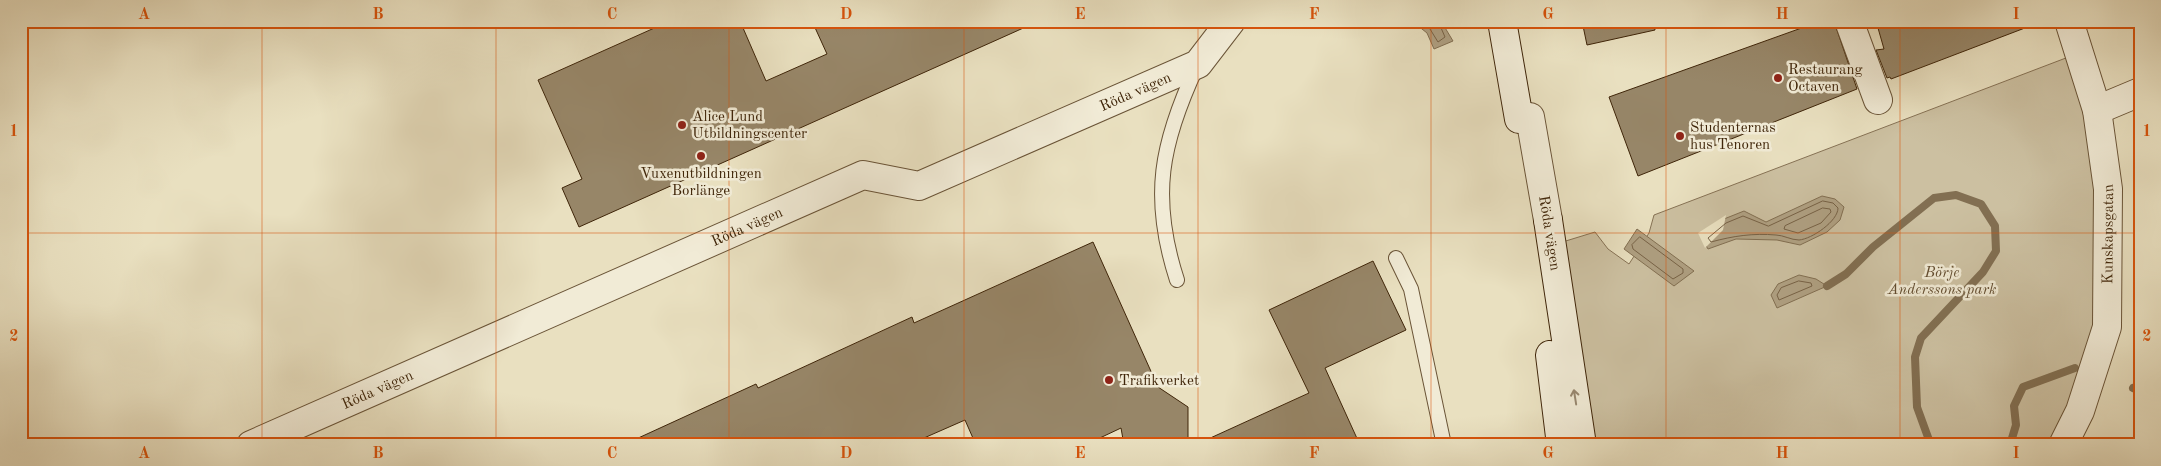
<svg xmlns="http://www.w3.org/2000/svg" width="2161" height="466" font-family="'Old Standard TT',serif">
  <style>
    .green { fill: #ccc0a1; stroke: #867255 }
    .water { fill: #afa082; stroke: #826f52 }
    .pier { fill: #e9e0c0 }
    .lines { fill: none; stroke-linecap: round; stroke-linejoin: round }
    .shore { stroke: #776246; stroke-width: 1 }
    .stream { stroke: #826f52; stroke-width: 8 }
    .building { fill: #978668; stroke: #3f2509 }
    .lane-casing { stroke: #6a5437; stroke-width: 16 }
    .street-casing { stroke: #6a5437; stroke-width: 30 }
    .secondary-casing { stroke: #3f2509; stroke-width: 30 }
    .lane { stroke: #f1ebd6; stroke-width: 14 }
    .street { stroke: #f1ebd6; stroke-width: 28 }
    .secondary { stroke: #f1ebd6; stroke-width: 28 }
    .oneway { stroke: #988870 }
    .grid { fill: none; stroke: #d7540c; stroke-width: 1; stroke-opacity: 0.55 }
    .poi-dot { fill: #8f2418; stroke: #f1ebd6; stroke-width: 2 }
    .labels { text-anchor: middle; stroke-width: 5; stroke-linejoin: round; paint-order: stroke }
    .poi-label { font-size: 15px; fill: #3f2509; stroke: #f1ebd6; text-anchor: start }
    .street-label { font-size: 15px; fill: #3f2509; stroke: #f1ebd6 }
    .park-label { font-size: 15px; font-style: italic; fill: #624c2f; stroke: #f1ebd6 }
    .neatline { fill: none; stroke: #d7540c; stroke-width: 2 }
    .grid-label { font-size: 16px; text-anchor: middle; font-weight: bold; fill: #d7540c }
  </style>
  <rect width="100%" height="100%" fill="#e9e0c0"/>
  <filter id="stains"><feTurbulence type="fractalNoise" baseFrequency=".004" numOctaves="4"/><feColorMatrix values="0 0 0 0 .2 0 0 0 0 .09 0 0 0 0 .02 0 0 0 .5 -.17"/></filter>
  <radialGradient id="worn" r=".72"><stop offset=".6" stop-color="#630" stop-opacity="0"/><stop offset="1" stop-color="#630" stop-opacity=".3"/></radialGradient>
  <path class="green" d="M2079,53L2097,110L2107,327L2063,445H1587L1556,244L1595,232L1608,249L1629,264L1649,233L1654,215Z"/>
  <path class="water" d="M1412,21H1441L1453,41L1434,49L1427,33Z
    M1822,196L1835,199L1844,207L1840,220L1827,232L1800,245L1777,240L1736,239L1708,249L1700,235L1724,219L1744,211L1766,222Z
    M1637,229L1694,271L1674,286L1624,249Z
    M1799,275L1816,279L1827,286L1777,308L1771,295L1778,284Z"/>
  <path class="pier" d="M1726,215L1723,230L1705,248L1698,233Z"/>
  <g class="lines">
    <path class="shore" d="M1421,21L1430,29L1438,42L1445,37L1438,21
      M1823,201L1833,203L1838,208C1838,221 1812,239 1799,240C1791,240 1783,235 1776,235C1753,233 1733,236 1711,242L1708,238L1726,223L1743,216L1768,226Z
      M1823,208L1830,209L1831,212L1821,223L1798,233L1784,229L1785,226Z
      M1640,237L1683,269V273L1673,279L1633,249L1632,245Z
      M1799,281L1811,283L1812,286L1779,300L1777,295L1781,288Z"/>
    <path class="stream" d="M1827,286L1846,274L1873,247L1934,198L1956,195L1981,204L1995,226L1996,251L1983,272L1921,338L1915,357L1917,407L1929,440L1935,445
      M2133,388L2140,391
      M2010,445L2016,425L2014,406L2023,387L2075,368"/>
  </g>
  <path class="building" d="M670,21H740L766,81L827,54L812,21H1039L579,227L562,188L582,179L538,80Z
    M1582,21H1654L1655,30L1587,45Z
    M1821,21H1834L1857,89L1638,176L1609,97Z
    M1876,21H2038V23L1891,79L1890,77L1887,78L1876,50L1884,49Z
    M1093,242L1158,387L1188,407V445H1124L1121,428L1085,445H976L965,420L908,445H623L756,384L758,388L912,317L914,323Z
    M1373,261L1406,330L1325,368L1360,445H1195L1309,393L1269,310Z"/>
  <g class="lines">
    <g class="lane-casing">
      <path id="lane" d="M1396,258L1411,289L1444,445
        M1177,280C1150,197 1161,143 1197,66"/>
    </g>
    <g class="street-casing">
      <g id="street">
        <path d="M1849,21L1878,100"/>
        <path d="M2097,110L2140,92"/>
        <path d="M1530,117L1548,220"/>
        <path id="s1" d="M251,445L863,175L919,186L1198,64L1231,21"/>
        <path id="s2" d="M2063,445L2080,411L2107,327L2108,189L2097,110L2069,21"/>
      </g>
    </g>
    <g class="secondary-casing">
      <path id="secondary" d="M1502,21L1519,119
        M1548,220L1582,445
        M1550,355L1561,445"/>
    </g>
    <use href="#lane" class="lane"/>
    <use href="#street" class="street"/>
    <use href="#secondary" class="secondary"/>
  </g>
  <defs><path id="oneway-shaft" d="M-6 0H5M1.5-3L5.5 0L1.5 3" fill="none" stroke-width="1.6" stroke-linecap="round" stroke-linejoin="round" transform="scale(1.25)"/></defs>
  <use class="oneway" href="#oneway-shaft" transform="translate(1575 397) rotate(-99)"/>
  <path class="grid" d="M262,21V445M496,21V445M729,21V445M964,21V445M1198,21V445M1431,21V445M1666,21V445M1900,21V445M21,233H2140"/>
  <g class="poi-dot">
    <circle cx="1778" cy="78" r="5"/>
    <circle cx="682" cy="125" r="5"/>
    <circle cx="1680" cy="136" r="5"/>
    <circle cx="701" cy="156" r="5"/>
    <circle cx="1109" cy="380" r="5"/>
  </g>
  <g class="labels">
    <g class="poi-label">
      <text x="1788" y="74">Restaurang<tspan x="1788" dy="17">Octaven</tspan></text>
      <text x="692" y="121">Alice Lund<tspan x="692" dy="17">Utbildningscenter</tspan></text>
      <text x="1690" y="132">Studenternas<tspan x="1690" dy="17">hus Tenoren</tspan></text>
      <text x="701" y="178" text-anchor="middle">Vuxenutbildningen<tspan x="701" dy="17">Borlänge</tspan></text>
      <text x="1119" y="385">Trafikverket</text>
    </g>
    <g class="street-label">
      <text dy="5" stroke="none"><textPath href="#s1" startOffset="962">Röda vägen</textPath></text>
      <text dy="5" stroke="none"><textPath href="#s1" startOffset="542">Röda vägen</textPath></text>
      <text transform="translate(1550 233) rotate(81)" y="5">Röda vägen</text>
      <text dy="5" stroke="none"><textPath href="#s2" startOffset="219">Kunskapsgatan</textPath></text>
      <text dy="5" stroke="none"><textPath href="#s1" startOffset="138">Röda vägen</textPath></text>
    </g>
    <g class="park-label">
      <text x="1942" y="277">Börje<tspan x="1942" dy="17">Anderssons park</tspan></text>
    </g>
  </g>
  <rect width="2161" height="466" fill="none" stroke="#e9e0c0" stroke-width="55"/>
  <rect x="28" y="28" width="2106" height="410" class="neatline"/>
  <g class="grid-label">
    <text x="144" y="19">A</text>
    <text x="378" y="19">B</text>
    <text x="612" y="19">C</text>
    <text x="846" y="19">D</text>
    <text x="1080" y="19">E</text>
    <text x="1314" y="19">F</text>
    <text x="1548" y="19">G</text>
    <text x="1782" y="19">H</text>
    <text x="2016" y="19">I</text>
    <text x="14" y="136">1</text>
    <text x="2147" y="136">1</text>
    <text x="14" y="341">2</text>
    <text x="2147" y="341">2</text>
    <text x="144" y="458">A</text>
    <text x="378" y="458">B</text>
    <text x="612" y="458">C</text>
    <text x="846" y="458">D</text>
    <text x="1080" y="458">E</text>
    <text x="1314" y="458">F</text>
    <text x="1548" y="458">G</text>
    <text x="1782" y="458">H</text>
    <text x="2016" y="458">I</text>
  </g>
  <rect width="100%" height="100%" filter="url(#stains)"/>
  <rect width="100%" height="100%" fill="url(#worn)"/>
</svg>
